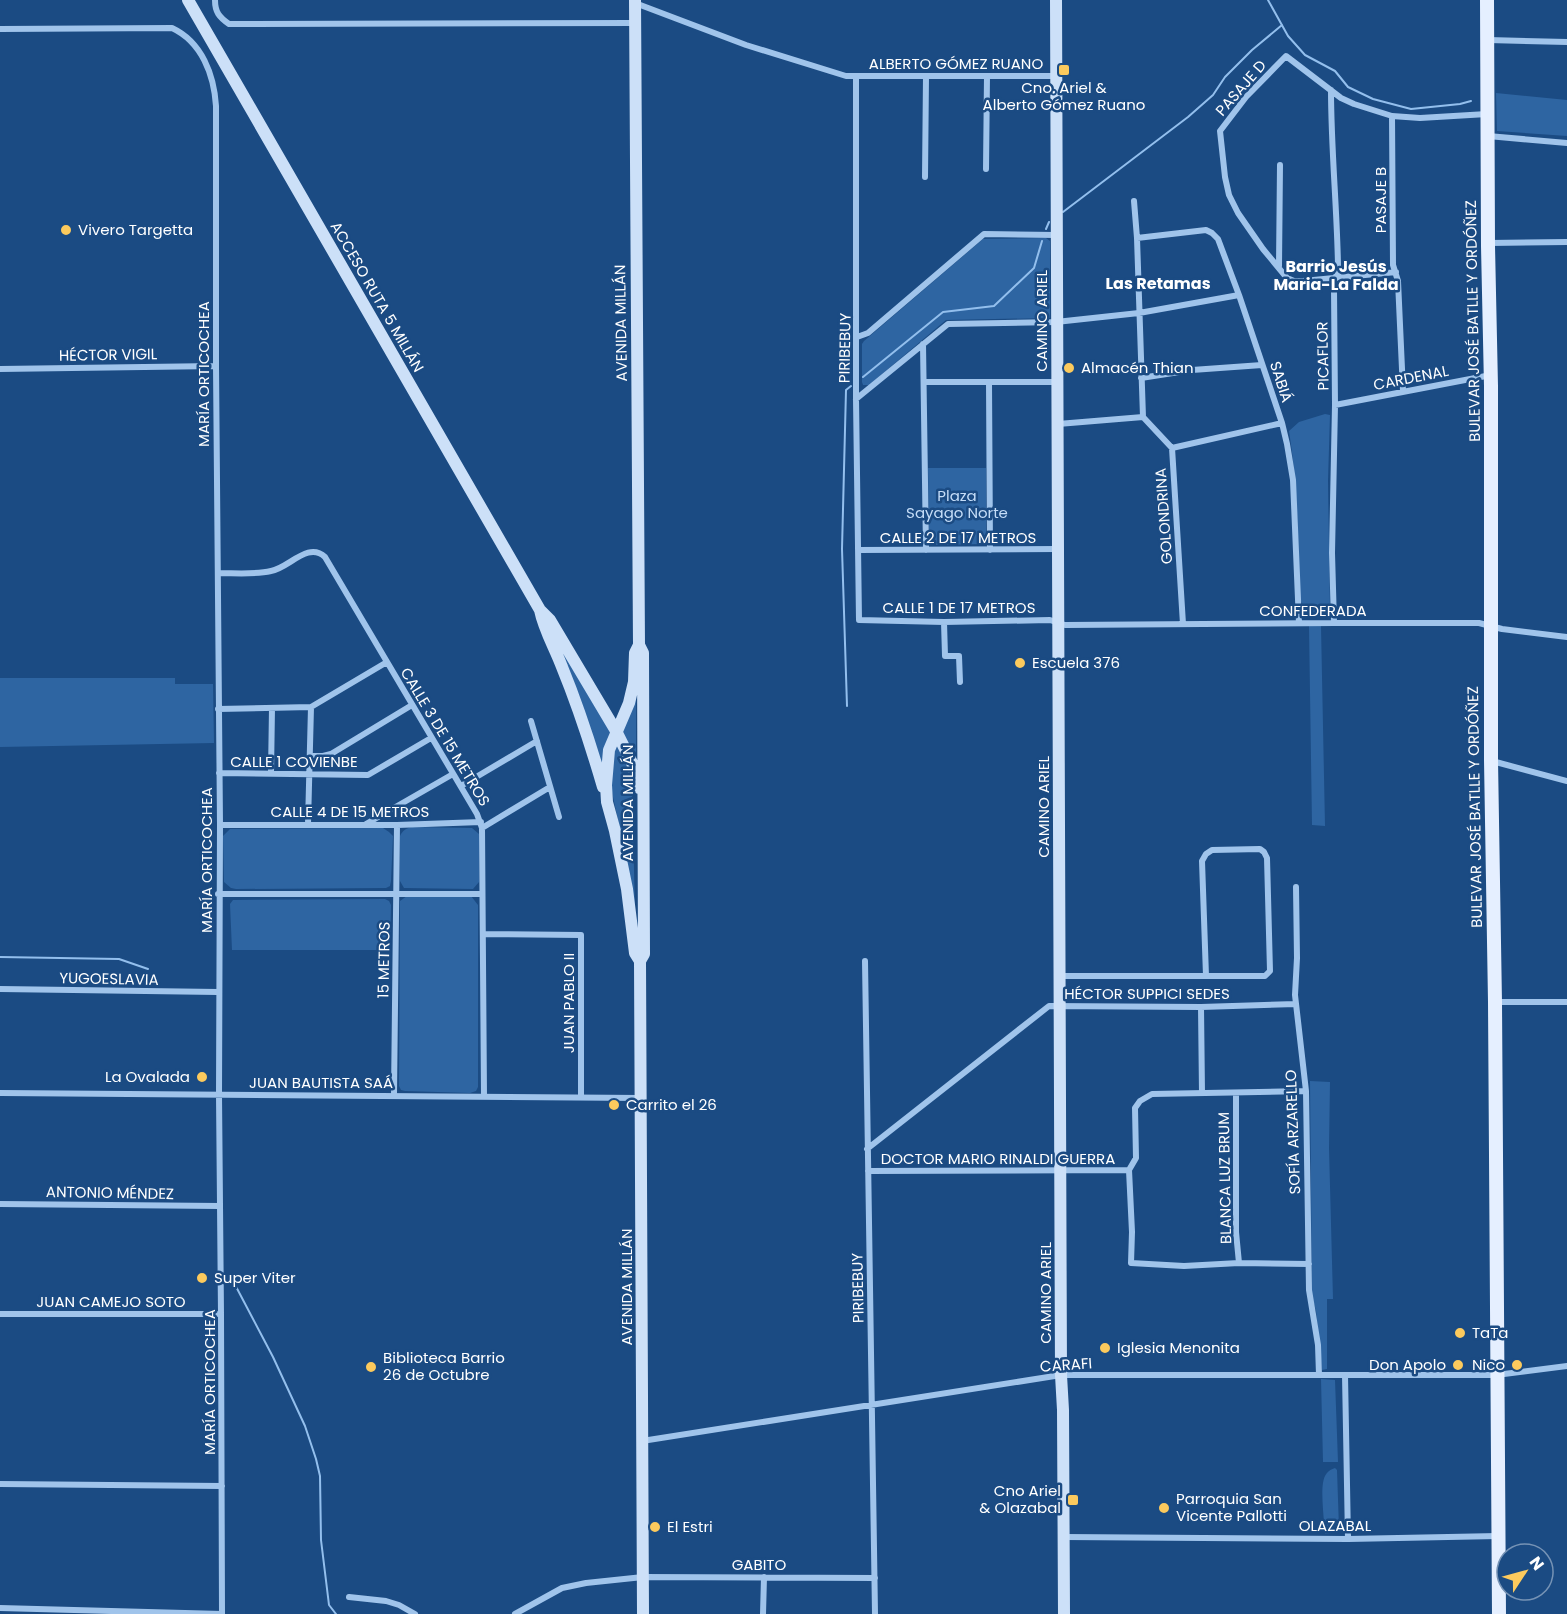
<svg xmlns="http://www.w3.org/2000/svg" width="1567" height="1614" font-family="Poppins,sans-serif">
  <style>
    .green { fill: #2e65a2 }
    .lines { fill: none; stroke-linecap: round; stroke-linejoin: round }
    .stream { stroke: #93bfed; stroke-width: 2 }
    .street { stroke: #a0c4eb; stroke-width: 6 }
    .secondary { stroke: #cce0f8; stroke-width: 12 }
    .primary { stroke: #e5efff; stroke-width: 14 }
    .poi-dot { fill: #fcca5d; stroke: #1b4b83; stroke-width: 2 }
    .labels { text-anchor: middle; stroke-width: 5; stroke-linejoin: round; paint-order: stroke }
    .street-label { font-size: 15px; fill: #fff; stroke: #1b4b83 }
    .poi-label { font-size: 15px; fill: #fff; stroke: #1b4b83; text-anchor: start }
    .park-label { font-size: 15px; fill: #c5ddf8; stroke: #1b4b83 }
    .neighbourhood-label { font-size: 16px; font-weight: bold; fill: #fff; stroke: #1b4b83 }
  </style>
  <rect width="100%" height="100%" fill="#1b4b83"/>
  <path class="green" d="M1496,93L1567,100V136L1497,131Z
    M1046,238L1050,241V318L946,320L869,385H863L862,382V344L864,341L983,239Z
    M1325,414L1330,415L1328,481L1330,610L1329,614C1315,624 1304,611 1300,598C1298,542 1298,487 1289,431L1299,422Z
    M928,468H986V542L985,544L931,545L929,542Z
    M1309,626H1321L1325,826L1312,825Z
    M549,628L611,733L603,772Z
    M0,678H175V684H213L214,743L0,747Z
    M636,692V752L632,754L619,732Z
    M615,741C623,755 629,770 632,786L635,912L624,848L610,783Z
    M412,827L472,828L479,834V882L473,889L404,888L400,881V836C402,831 406,828 412,827Z
    M383,828L389,832L393,836L391,881L390,886L386,888L236,889L231,888L224,882L223,836L230,829Z
    M407,896H471L478,905V1087L476,1091L470,1093L405,1091L401,1090L399,1086L400,901Z
    M385,899L389,901L391,905L390,950H232L230,904L233,900Z
    M1310,1081L1330,1082L1329,1148L1333,1299H1327V1369L1322,1370L1316,1311L1312,1296Z
    M1321,1379L1335,1380L1338,1462H1323Z
    M1335,1468L1337,1470L1339,1528L1338,1532L1325,1534C1324,1520 1321,1495 1323,1483C1324,1475 1328,1470 1335,1468Z"/>
  <g class="lines">
    <path class="stream" d="M1268,0L1288,36L1305,55L1335,71L1348,87L1373,99L1411,109L1460,104L1471,101
      M1063,212L1188,117L1213,95L1225,77L1252,50L1282,25
      M1046,229L1049,222
      M863,377L943,312L994,306L1034,268L1042,241
      M847,706L842,549L846,390L851,386
      M0,957L119,959L148,969
      M232,1279L273,1357L305,1426L316,1459L320,1476L321,1540L329,1605L336,1614"/>
    <path class="street" d="M215,0C215,12 219,17 229,24L635,23
      M635,3L746,45L846,76H1056
      M0,29L172,28C202,42 214,75 216,106V366L220,825L219,1095L221,1314L222,1614
      M1488,40L1567,42
      M856,76V399L859,620L944,622L1050,620L1065,625L1334,623H1479L1502,629L1567,637
      M1331,90C1331,149 1337,207 1338,266V275L1334,278V289L1335,405L1332,553L1334,623
      M1392,116L1393,265L1398,281L1403,391
      M1488,136L1567,143
      M986,169L987,76
      M925,177L926,76
      M1134,201L1137,238L1143,417L1172,448L1183,624
      M1137,238L1206,230L1212,233L1218,239L1239,295L1282,423L1287,444L1293,480L1299,623
      M1489,243L1567,242
      M1279,266L1280,165
      M1396,272L1303,281H1294L1287,278L1263,249L1238,213L1229,195L1225,177L1220,131L1246,97L1286,56L1341,98L1354,104L1392,116L1420,118L1487,114
      M857,337L868,333L984,234L1056,235
      M923,344L926,550
      M0,369L216,366
      M1141,378L1192,370L1262,365
      M924,382H1057
      M989,382L990,550
      M856,399L948,324L1056,322L1139,313L1239,295
      M1335,405L1491,375
      M1058,424L1143,417
      M1172,448L1282,423
      M858,550L1057,549
      M218,573C235,573 254,575 271,571C289,568 308,541 325,557L477,814L482,828L484,1096
      M944,622L945,656H959L960,682
      M218,709L311,707L387,662
      M531,721L559,817
      M310,756H323L331,754L412,705
      M1492,761L1567,781
      M219,773L368,775L431,738
      M271,773L272,708
      M461,786L537,741
      M308,824L311,707
      M366,824L453,774
      M220,825H397L481,822
      M482,828L550,787
      M1296,887L1297,958L1295,995L1306,1091L1309,1290L1318,1345L1319,1375
      M218,894H482
      M483,934L581,935V1097
      M865,961L875,1614
      M1060,976H1265L1270,971L1267,858L1264,852L1260,849L1212,850L1206,854L1202,861L1206,976
      M0,989L218,992
      M1495,1002H1567
      M1201,1007L1202,1093
      M1306,1091L1152,1094L1140,1101L1135,1108L1136,1158L1129,1170L1132,1232L1131,1263L1184,1266L1239,1263L1309,1264
      M0,1093L641,1098
      M1236,1093V1232L1239,1263
      M394,1095L397,825
      M867,1149L1049,1006L1201,1007L1296,1004
      M868,1171L1129,1170
      M0,1204L220,1206
      M0,1314H221
      M1345,1375L1348,1539
      M642,1441L1061,1375H1496L1567,1366
      M0,1484L222,1486
      M1064,1537L1348,1539L1498,1536
      M349,1597L386,1601L399,1605L415,1614
      M0,1608L222,1614
      M515,1614L562,1588L586,1583L643,1577L875,1578
      M763,1614L764,1577"/>
    <path class="secondary" d="M188,0L540,610L550,620L616,731L632,763L639,788
      M635,0L639,645L635,653L634,682L629,703L609,750L606,785L607,802L615,831L627,889L635,953L640,961
      M1056,0L1061,1375L1063,1410L1064,1614
      M540,610C544,630 555,648 562,667C578,706 591,746 603,787
      M639,645L643,653L644,954L640,961L643,1614"/>
    <path class="primary" d="M1487,0L1488,246L1491,386V760L1495,1002L1499,1614"/>
  </g>
  <g class="poi-dot">
    <rect x="1058" y="64" width="12" height="12" rx="3"/>
    <circle cx="66" cy="230" r="6"/>
    <circle cx="1069" cy="368" r="6"/>
    <circle cx="1020" cy="663" r="6"/>
    <circle cx="202" cy="1077" r="6"/>
    <circle cx="614" cy="1105" r="6"/>
    <circle cx="202" cy="1278" r="6"/>
    <circle cx="1460" cy="1333" r="6"/>
    <circle cx="1105" cy="1348" r="6"/>
    <circle cx="1458" cy="1365" r="6"/>
    <circle cx="1517" cy="1365" r="6"/>
    <circle cx="371" cy="1367" r="6"/>
    <rect x="1067" y="1494" width="12" height="12" rx="3"/>
    <circle cx="1164" cy="1508" r="6"/>
    <circle cx="655" cy="1527" r="6"/>
  </g>
  <g class="labels">
    <g class="street-label">
      <text x="956" y="69">ALBERTO GÓMEZ RUANO</text>
      <text transform="translate(1241 88) rotate(-49)" y="5">PASAJE D</text>
      <text transform="translate(1381 200) rotate(-90)" y="5">PASAJE B</text>
      <text transform="translate(377 297) rotate(60)" y="5">ACCESO RUTA 5 MILLÁN</text>
      <text transform="translate(1042 321) rotate(-90)" y="5">CAMINO ARIEL</text>
      <text transform="translate(1473 321) rotate(-91)" y="5">BULEVAR JOSÉ BATLLE Y ORDÓÑEZ</text>
      <text transform="translate(621 323) rotate(-91)" y="5">AVENIDA MILLÁN</text>
      <text transform="translate(845 348) rotate(-89)" y="5">PIRIBEBUY</text>
      <text transform="translate(108 355) rotate(-1)" y="5">HÉCTOR VIGIL</text>
      <text transform="translate(1323 356) rotate(-91)" y="5">PICAFLOR</text>
      <text transform="translate(204 374) rotate(-90)" y="5">MARÍA ORTICOCHEA</text>
      <text transform="translate(1411 378) rotate(-11)" y="5">CARDENAL</text>
      <text transform="translate(1281 382) rotate(72)" y="5">SABIÁ</text>
      <text transform="translate(1164 516) rotate(-94)" y="5">GOLONDRINA</text>
      <text x="958" y="543">CALLE 2 DE 17 METROS</text>
      <text x="959" y="613">CALLE 1 DE 17 METROS</text>
      <text x="1313" y="616">CONFEDERADA</text>
      <text transform="translate(445 737) rotate(59)" y="5">CALLE 3 DE 15 METROS</text>
      <text x="294" y="767">CALLE 1 COVIENBE</text>
      <text transform="translate(628 803) rotate(-90)" y="5">AVENIDA MILLÁN</text>
      <text transform="translate(1044 807) rotate(-90)" y="5">CAMINO ARIEL</text>
      <text transform="translate(1475 807) rotate(-91)" y="5">BULEVAR JOSÉ BATLLE Y ORDÓÑEZ</text>
      <text x="350" y="817">CALLE 4 DE 15 METROS</text>
      <text transform="translate(207 860) rotate(-90)" y="5">MARÍA ORTICOCHEA</text>
      <text transform="translate(384 960) rotate(-89)" y="5">15 METROS</text>
      <text transform="translate(109 979) rotate(1)" y="5">YUGOESLAVIA</text>
      <text x="1147" y="999">HÉCTOR SUPPICI SEDES</text>
      <text transform="translate(569 1003) rotate(-90)" y="5">JUAN PABLO II</text>
      <text x="321" y="1088">JUAN BAUTISTA SAÁ</text>
      <text transform="translate(1293 1132) rotate(-92)" y="5">SOFÍA ARZARELLO</text>
      <text x="998" y="1164">DOCTOR MARIO RINALDI GUERRA</text>
      <text transform="translate(1225 1178) rotate(-91)" y="5">BLANCA LUZ BRUM</text>
      <text transform="translate(110 1193) rotate(1)" y="5">ANTONIO MÉNDEZ</text>
      <text transform="translate(627 1287) rotate(-90)" y="5">AVENIDA MILLÁN</text>
      <text transform="translate(858 1288) rotate(-91)" y="5">PIRIBEBUY</text>
      <text transform="translate(1046 1293) rotate(-90)" y="5">CAMINO ARIEL</text>
      <text x="111" y="1307">JUAN CAMEJO SOTO</text>
      <text transform="translate(1066 1365) rotate(-4)" y="5">CARAFI</text>
      <text transform="translate(210 1382) rotate(-90)" y="5">MARÍA ORTICOCHEA</text>
      <text x="1335" y="1531">OLAZABAL</text>
      <text x="759" y="1570">GABITO</text>
    </g>
    <g class="poi-label">
      <text x="1064" y="93" text-anchor="middle">Cno. Ariel &amp;<tspan x="1064" dy="17">Alberto Gómez Ruano</tspan></text>
      <text x="78" y="235">Vivero Targetta</text>
      <text x="1081" y="373">Almacén Thian</text>
      <text x="1032" y="668">Escuela 376</text>
      <text x="190" y="1082" text-anchor="end">La Ovalada</text>
      <text x="626" y="1110">Carrito el 26</text>
      <text x="214" y="1283">Super Viter</text>
      <text x="1472" y="1338">TaTa</text>
      <text x="1117" y="1353">Iglesia Menonita</text>
      <text x="383" y="1363">Biblioteca Barrio<tspan x="383" dy="17">26 de Octubre</tspan></text>
      <text x="1446" y="1370" text-anchor="end">Don Apolo</text>
      <text x="1505" y="1370" text-anchor="end">Nico</text>
      <text x="1061" y="1496" text-anchor="end">Cno Ariel<tspan x="1061" dy="17">&amp; Olazabal</tspan></text>
      <text x="1176" y="1504">Parroquia San<tspan x="1176" dy="17">Vicente Pallotti</tspan></text>
      <text x="667" y="1532">El Estri</text>
    </g>
    <g class="park-label">
      <text x="957" y="501">Plaza<tspan x="957" dy="17">Sayago Norte</tspan></text>
    </g>
    <g class="neighbourhood-label">
      <text x="1336" y="272">Barrio Jesús<tspan x="1336" dy="18">Maria-La Falda</tspan></text>
      <text x="1158" y="289">Las Retamas</text>
    </g>
  </g>
  <g transform="translate(1525 1572) rotate(54)"><circle r="28" fill="#1b4b83" stroke="#7693b5" stroke-width="1.5"/>
  <path d="M0-4.5L10 22L0 15L-10 22Z" fill="#fcca5d"/>
  <text y="-9" font-size="16" font-weight="bold" text-anchor="middle" fill="#ffffff">N</text>
  </g>
</svg>
